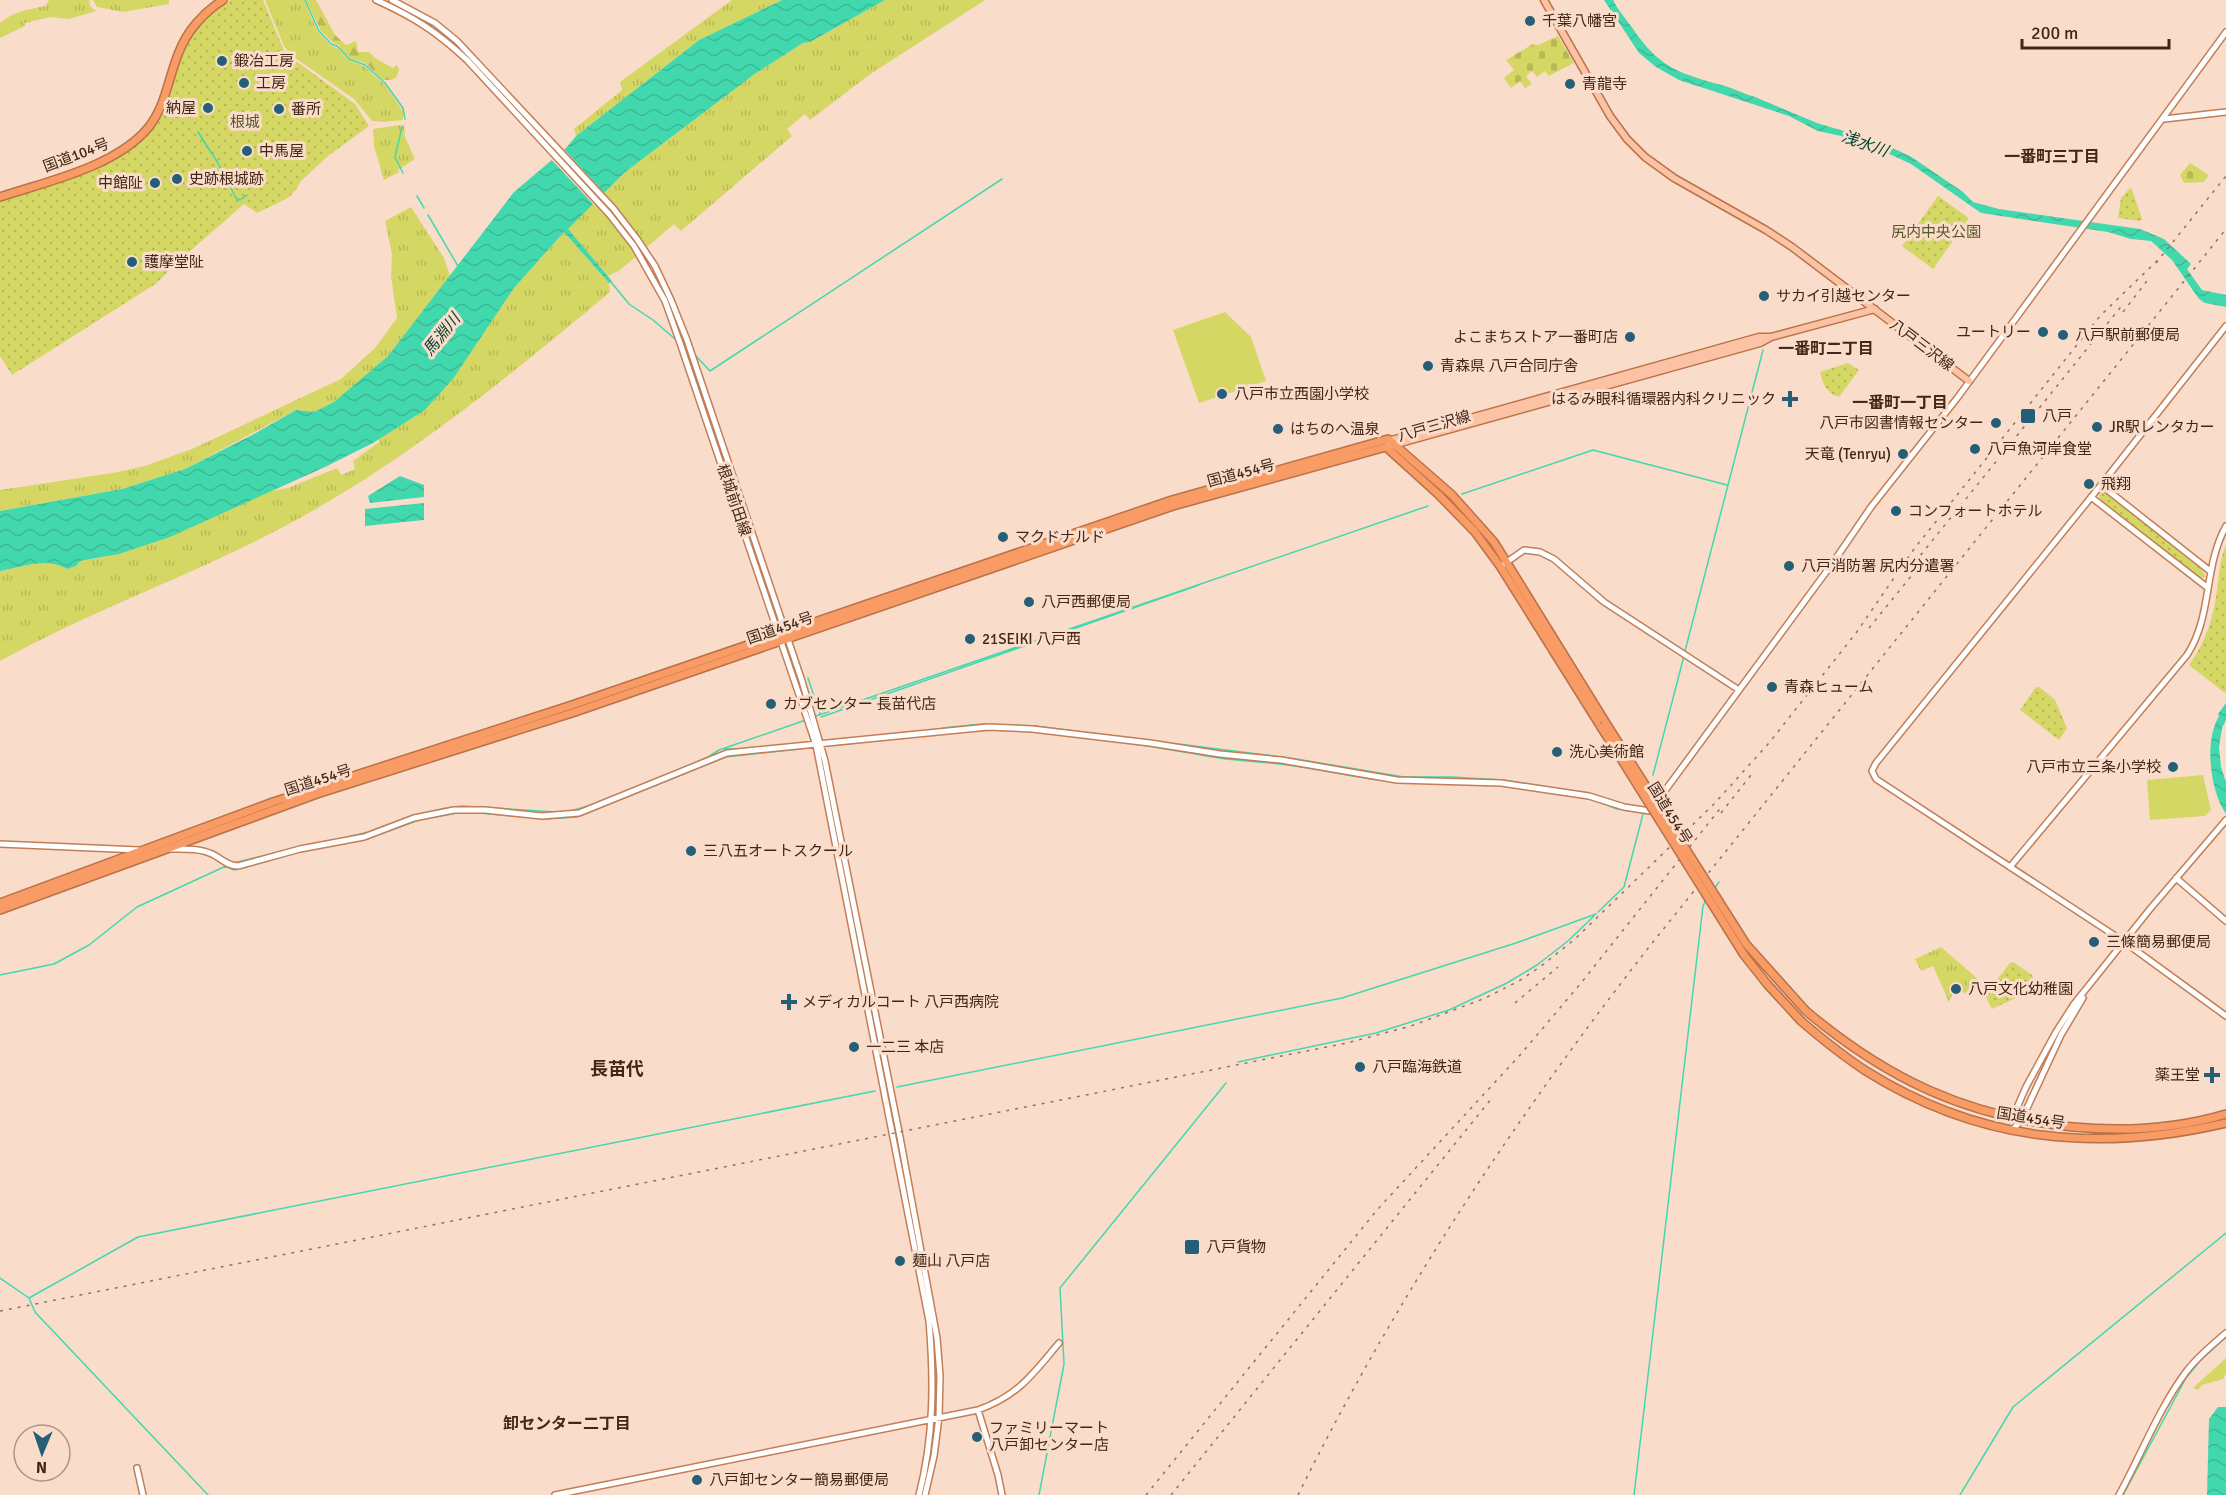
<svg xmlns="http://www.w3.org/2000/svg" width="2226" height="1495" font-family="Signika,'Noto Sans JP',sans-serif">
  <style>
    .grass { fill: url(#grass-tufts) }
    .forest { fill: url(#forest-firs) }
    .cemetery { fill: url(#cemetery-stones) }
    .park { fill: url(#park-dots) }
    .garden { fill: #d5d764 }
    .water { fill: url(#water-waves) }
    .pier { fill: #fadccb }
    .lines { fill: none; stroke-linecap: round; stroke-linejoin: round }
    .stream { stroke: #42d8ae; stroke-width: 1.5 }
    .secondary-casing { stroke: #c37e56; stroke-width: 8 }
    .primary-casing { stroke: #b97249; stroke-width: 9 }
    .highway-casing { stroke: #b97249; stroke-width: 10 }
    .secondary { stroke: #fff; stroke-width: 5 }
    .primary { stroke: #fbc3a3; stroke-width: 6 }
    .highway { stroke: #f89b65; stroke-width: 7 }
    .rail { stroke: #907362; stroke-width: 1.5; stroke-dasharray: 3 6; stroke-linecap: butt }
    .highway-bridge-casing { stroke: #b97249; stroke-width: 10; stroke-linecap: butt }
    .highway-bridge { stroke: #f89b65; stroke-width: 7 }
    .poi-dot { fill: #245e77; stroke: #fadccb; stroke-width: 2 }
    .labels { text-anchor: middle; stroke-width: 6; stroke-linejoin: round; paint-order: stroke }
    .poi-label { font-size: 15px; fill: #432716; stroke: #fadccb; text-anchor: start }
    .park-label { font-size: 15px; fill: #575829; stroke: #fadccb }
    .street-label { font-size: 15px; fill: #432716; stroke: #fadccb }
    .water-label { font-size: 16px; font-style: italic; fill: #014433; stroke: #fadccb }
    .neighbourhood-label { font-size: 16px; font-weight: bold; fill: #432716; stroke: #fadccb }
    .quarter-label { font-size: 18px; font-weight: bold; fill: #432716; stroke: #fadccb }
  </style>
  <defs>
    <pattern id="grass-tufts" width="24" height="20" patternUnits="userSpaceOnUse" patternTransform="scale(1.5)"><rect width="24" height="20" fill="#d5d764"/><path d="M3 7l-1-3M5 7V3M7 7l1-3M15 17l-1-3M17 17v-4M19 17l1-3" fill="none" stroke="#b8b956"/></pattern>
    <pattern id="forest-firs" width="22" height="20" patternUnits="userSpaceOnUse" patternTransform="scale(1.5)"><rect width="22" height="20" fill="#d5d764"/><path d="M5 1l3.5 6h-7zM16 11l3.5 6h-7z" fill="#b8b956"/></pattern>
    <pattern id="cemetery-stones" width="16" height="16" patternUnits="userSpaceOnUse" patternTransform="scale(1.5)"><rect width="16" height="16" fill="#d5d764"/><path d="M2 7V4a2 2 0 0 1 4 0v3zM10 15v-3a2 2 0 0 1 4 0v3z" fill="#b8b956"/></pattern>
    <pattern id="park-dots" width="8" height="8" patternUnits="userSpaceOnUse" patternTransform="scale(1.5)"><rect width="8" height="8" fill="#d5d764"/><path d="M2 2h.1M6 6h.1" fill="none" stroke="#b8b956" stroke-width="1.8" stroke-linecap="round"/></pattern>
    <pattern id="water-waves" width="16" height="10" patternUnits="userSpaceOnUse" patternTransform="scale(1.5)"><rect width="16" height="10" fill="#42d8ae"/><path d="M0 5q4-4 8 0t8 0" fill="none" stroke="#3bb995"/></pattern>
  </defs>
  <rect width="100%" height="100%" fill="#fadccb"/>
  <path class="grass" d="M49,0H89L90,6L96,11L69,19L50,17L25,23V26L0,38V23C12,12 29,9 45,6Z
    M93,0H169V4L123,12L97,7Z
    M265,0H304L318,32L330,45L337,48L347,59L365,67L385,85L403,111V120L384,122L372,121L354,99L291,55L284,46Z
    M732,0H782L699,40L576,136L574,129L622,90L620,82Z
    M885,0H985L869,75L810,120L805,114L787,129L792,136L681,231L674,224L620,270L608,276L567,229L624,173L756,73L803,43L810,42Z
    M400,125L404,126L405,137L415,159L398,170L399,172L384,180L374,146L373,129Z
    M411,207L444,258L450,276L388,356L359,382L334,402L314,412L296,410L185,469L122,489L0,511V490L113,473L145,466L192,449L341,379L375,348L397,318L391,276L392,254L385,221Z
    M564,232L609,283L610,292C513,373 417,452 307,514C208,570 99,606 0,661V571C21,567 47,557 67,569L76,566L79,561C147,553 209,518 271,491L288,488L337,468L341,475L355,469L353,461L379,442V439L425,410L453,379L514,288Z
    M1941,947L1980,981L1972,991L1974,996L1972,997L1963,992L1952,995L1949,1002L1933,966L1921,971L1915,959Z"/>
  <path class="forest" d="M306,0H316L335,35L346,45L356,41L358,52H369L375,58L393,68L397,65L399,70L396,78L391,80H383L365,63L349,58L343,53L339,45L333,43L321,31Z
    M2226,1358V1373L2223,1379L2202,1385L2198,1390L2193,1388Z"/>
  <path class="cemetery" d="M1558,36L1574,63L1549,76L1545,71L1537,77L1532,71L1526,76L1532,84L1525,88L1520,81L1511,88L1504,78L1514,70L1506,60L1533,44L1538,45Z
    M2190,163L2209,175L2204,182L2184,183L2180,175Z"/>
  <path class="park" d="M230,0H263L285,53L355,104L369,126L328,156L300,182L296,190L288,198L257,213L244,204L173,266L157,283L12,375L0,356V201C47,185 116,170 148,133C157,122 166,107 171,93C174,83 175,72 178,62C188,35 206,14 230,0Z
    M2131,187L2142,219L2140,221L2118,218L2121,198Z
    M1938,196L1969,218L1933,269L1902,246Z
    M1848,363L1859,370L1839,397C1826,393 1823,384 1820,372Z
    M2100,492L2109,494L2201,569L2206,577L2202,578L2196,577L2103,502L2099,497Z
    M2226,544V691L2225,693L2189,665C2206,642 2213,618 2217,591C2219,575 2220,559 2226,544Z
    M2036,687H2039L2055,700L2067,728L2059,740L2020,710Z
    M2013,962L2032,975L2037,988L1992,1009L1985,995L2010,963Z"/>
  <path class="garden" d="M1225,312L1251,337L1266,381L1199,403L1173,330Z
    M2203,775L2211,810L2205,816L2150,820L2147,780Z"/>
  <path class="water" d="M782,0H885L810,42L803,43L756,73L624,173L568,229L612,281L609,283L564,232L514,288L453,379L425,410L373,443L325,467L170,537L119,554L80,561L76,566L67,569C47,557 21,567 0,571V511L122,489L185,469L254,434L296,410L314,412L334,402L388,356L514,192L566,148L576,136L699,40Z
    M1604,0H1613C1618,10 1625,18 1631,26C1659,68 1678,73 1725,86C1735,89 1744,94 1755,97L1817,123L1877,141L1910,156L1963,192L1973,202L1999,209L2140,229L2164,239L2191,264L2187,269L2202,290L2226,295V307L2205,303L2199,299L2172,260L2151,241L2131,239L2108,232L1981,213L1911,164L1885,152L1841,136L1818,131L1789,116L1679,80L1656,67L1639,53Z
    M400,476L424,485V497L370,503L368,496Z
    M424,503V520L365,526V509Z
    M2226,703V720L2222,728L2219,747L2221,767L2226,782V814C2210,791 2204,741 2219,716L2218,714Z
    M2218,1407H2226V1495H2207L2209,1419Z"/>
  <path class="pier" d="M562,147L606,195L595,206L549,157Z"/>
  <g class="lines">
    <path class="stream" d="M305,0L319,31L331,44L337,46L349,59L365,65L385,83L403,108L405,119
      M402,127L395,157L403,173
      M198,132L218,163L236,198L240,200L247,195
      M417,196L424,208
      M428,215L458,266
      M153,252L170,266
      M611,282L629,304L653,320L675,339
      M695,355L710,371L1002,179
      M717,441L768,590
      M1462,494L1593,450L1727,485
      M1685,651L1763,350
      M808,678L820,714
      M813,717L1428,506
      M821,717L1199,585
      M943,728L981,724L1035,726L1290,758L1404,777H1452L1503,780L1560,789
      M970,731C1049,726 1141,745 1219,758C1246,762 1274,762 1301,767C1342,773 1384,784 1427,783
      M898,733L906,732
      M827,740L875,736
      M776,746L808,742
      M828,746L942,734
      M725,749H744
      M1653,775L1684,656
      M652,781L708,757L719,750L806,720
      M1583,792L1604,798
      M1551,793L1591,799L1617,809L1643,813
      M570,811L592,805
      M480,813L546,819L577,817L726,757L808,748
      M416,815L446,808L462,806L557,812
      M344,838L368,832L411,816
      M233,863L316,843
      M225,866L234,870L240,869L298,852L364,840L419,820L457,813
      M1714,889L1719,882
      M1598,912L1624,887L1643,814
      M0,975L54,964L89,945L137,907L226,866
      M1238,1062L1376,1033L1449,1010L1507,983L1537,965L1568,941L1594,916
      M897,1087L1342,998L1516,943L1596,914
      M0,1278L29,1298L35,1312L208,1495
      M29,1298L138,1237L875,1091
      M1039,1495L1064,1364L1060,1288L1226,1083
      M1634,1495L1703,906L1706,900
      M1960,1495L2013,1407L2226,1233
      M2123,1495L2186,1378L2200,1361L2226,1337"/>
    <g class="secondary-casing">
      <path id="secondary" d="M376,0C414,17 437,32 467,60L609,214L634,246L665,301L680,343L816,745L929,1321C934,1380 934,1437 919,1495
        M392,0L435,23L457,41L613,208L637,239L655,266L671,300L687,340L802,681L825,761L900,1137L937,1338L940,1376L939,1417L934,1456L925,1495
        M2164,119L2226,112
        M2226,326L2101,485L1876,763L1872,771L1876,779L2123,941L2226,1016
        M2101,485L2210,571
        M2091,497L2208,588
        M1504,564L1524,550L1540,552L1554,559L1604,602L1739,690
        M0,844L139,850
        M170,849C184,849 199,848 212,854C221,858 227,866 238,866L300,849L364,837L414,818L454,810H485L542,816L579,813L727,753L988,727L1032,729L1150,743L1220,754L1281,760L1397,780L1501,783L1589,796L1624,807L1650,811L1832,564L1871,507L1958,397L2226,32
        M2010,867L2187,655C2213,615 2203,568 2226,526
        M2176,878L2226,921
        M2012,1119L2026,1087L2056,1032L2074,1004L2150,909L2226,820
        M2012,1130L2021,1121L2061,1035L2083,998
        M978,1410L998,1475L1002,1495
        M137,1468L143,1495
        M555,1495L978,1410C1019,1395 1032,1375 1059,1343
        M2119,1495C2141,1455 2159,1408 2186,1372C2197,1357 2212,1345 2226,1333"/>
    </g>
    <g class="primary-casing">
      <path id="primary" d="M1544,0L1610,116L1627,139L1645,157L1674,178L1766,230L1792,247L1969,381
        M1388,441L1759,337H1770
        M1386,447L1760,343L1771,337L1875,309"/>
    </g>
    <g class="highway-casing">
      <path id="highway" d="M0,197C48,181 115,167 148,128C166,106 168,78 179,52C187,31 204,12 223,0
        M0,903L273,802L569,706L1172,500L1388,439L1452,495L1494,542L1604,720
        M0,910L317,794L572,713L1173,506L1386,447L1438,494L1475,532L1500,566L1601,727
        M1806,1011C1887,1079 1967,1117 2073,1127C2126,1132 2175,1129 2226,1114
        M1801,1021C1822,1039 1843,1056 1866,1071C1979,1142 2098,1153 2226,1123"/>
    </g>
    <use href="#secondary" class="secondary"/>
    <use href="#primary" class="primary"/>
    <use href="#highway" class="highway"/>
    <path class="rail" d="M2156,263L2226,176
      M2123,312L2150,277
      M1915,562L2124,303
      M1869,628L1926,558
      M1721,813L1751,775
      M1515,1003L1558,967
      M0,1311L1347,1043L1411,1026L1483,999L1519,981L1540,967L1575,939L1715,803L1769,743L1856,633L1914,549L2100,316L2161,257
      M1146,1495L1377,1210L1521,1054L1581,983L1723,805
      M1171,1495L1492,1098
      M1298,1495C1396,1297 1517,1115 1653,942L2226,229"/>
    <g class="highway-bridge-casing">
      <path id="highway-bridge" d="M1604,720L1746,944L1806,1011
        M1601,727L1744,955L1767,984L1801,1021"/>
    </g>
    <use href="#highway-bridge" class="highway-bridge"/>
  </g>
  <g class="poi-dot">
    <circle cx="1530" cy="21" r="6"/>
    <circle cx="222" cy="61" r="6"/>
    <circle cx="244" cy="83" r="6"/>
    <circle cx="1570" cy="84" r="6"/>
    <circle cx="208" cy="108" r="6"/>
    <circle cx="279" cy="109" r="6"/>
    <circle cx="247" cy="151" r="6"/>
    <circle cx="177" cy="179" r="6"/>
    <circle cx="155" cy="183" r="6"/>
    <circle cx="132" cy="262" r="6"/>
    <circle cx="1764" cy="296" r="6"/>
    <circle cx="2043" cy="332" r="6"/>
    <circle cx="2063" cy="335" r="6"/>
    <circle cx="1630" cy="337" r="6"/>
    <circle cx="1428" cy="366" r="6"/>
    <circle cx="1222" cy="394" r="6"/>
    <path d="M1787 390h6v6h6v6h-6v6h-6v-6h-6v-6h6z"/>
    <rect x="2020" y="408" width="16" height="16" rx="3"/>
    <circle cx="1996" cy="423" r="6"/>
    <circle cx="2097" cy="427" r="6"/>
    <circle cx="1278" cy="429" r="6"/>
    <circle cx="1975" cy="449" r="6"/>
    <circle cx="1903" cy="454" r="6"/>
    <circle cx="2089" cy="484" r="6"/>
    <circle cx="1896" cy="511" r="6"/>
    <circle cx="1003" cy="537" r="6"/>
    <circle cx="1789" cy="566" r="6"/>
    <circle cx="1029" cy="602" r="6"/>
    <circle cx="970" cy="639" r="6"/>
    <circle cx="1772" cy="687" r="6"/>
    <circle cx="771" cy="704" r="6"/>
    <circle cx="1557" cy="752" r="6"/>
    <circle cx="2173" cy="767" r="6"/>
    <circle cx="691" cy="851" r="6"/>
    <circle cx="2094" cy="942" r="6"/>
    <circle cx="1956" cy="989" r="6"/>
    <path d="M786 993h6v6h6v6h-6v6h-6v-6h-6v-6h6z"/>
    <circle cx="854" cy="1047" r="6"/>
    <circle cx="1360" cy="1067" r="6"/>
    <path d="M2209 1066h6v6h6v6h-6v6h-6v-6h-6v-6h6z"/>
    <rect x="1184" y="1239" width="16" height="16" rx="3"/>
    <circle cx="900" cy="1261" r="6"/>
    <circle cx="977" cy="1437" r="6"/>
    <circle cx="697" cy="1480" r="6"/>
  </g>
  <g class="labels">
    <g class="poi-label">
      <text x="1542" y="26">千葉八幡宮</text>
      <text x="234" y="66">鍛冶工房</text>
      <text x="256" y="88">工房</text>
      <text x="1582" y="89">青龍寺</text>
      <text x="196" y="113" text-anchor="end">納屋</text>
      <text x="291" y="114">番所</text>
      <text x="259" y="156">中馬屋</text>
      <text x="189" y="184">史跡根城跡</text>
      <text x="143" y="188" text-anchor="end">中館阯</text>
      <text x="144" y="267">護摩堂阯</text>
      <text x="1776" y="301">サカイ引越センター</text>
      <text x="2031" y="337" text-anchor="end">ユートリー</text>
      <text x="2075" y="340">八戸駅前郵便局</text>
      <text x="1618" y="342" text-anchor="end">よこまちストア一番町店</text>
      <text x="1440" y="371">青森県 八戸合同庁舎</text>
      <text x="1234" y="399">八戸市立西園小学校</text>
      <text x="1776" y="404" text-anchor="end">はるみ眼科循環器内科クリニック</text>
      <text x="2042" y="421">八戸</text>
      <text x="1984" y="428" text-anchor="end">八戸市図書情報センター</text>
      <text x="2109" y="432">JR駅レンタカー</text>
      <text x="1290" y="434">はちのへ温泉</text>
      <text x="1987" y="454">八戸魚河岸食堂</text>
      <text x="1891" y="459" text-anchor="end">天竜 (Tenryu)</text>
      <text x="2101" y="489">飛翔</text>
      <text x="1908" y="516">コンフォートホテル</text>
      <text x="1015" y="542">マクドナルド</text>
      <text x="1801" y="571">八戸消防署 尻内分遣署</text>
      <text x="1041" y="607">八戸西郵便局</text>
      <text x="982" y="644">21SEIKI 八戸西</text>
      <text x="1784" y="692">青森ヒューム</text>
      <text x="783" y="709">カブセンター 長苗代店</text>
      <text x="1569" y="757">洗心美術館</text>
      <text x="2161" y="772" text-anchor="end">八戸市立三条小学校</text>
      <text x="703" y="856">三八五オートスクール</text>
      <text x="2106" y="947">三條簡易郵便局</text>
      <text x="1968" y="994">八戸文化幼稚園</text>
      <text x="802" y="1007">メディカルコート 八戸西病院</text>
      <text x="866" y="1052">一二三 本店</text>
      <text x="1372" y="1072">八戸臨海鉄道</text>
      <text x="2200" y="1080" text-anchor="end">薬王堂</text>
      <text x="1206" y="1252">八戸貨物</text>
      <text x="912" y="1266">麺山 八戸店</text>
      <text x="989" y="1433">ファミリーマート<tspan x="989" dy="17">八戸卸センター店</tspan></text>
      <text x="709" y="1485">八戸卸センター簡易郵便局</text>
    </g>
    <g class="park-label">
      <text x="245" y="127">根城</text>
      <text x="1936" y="237">尻内中央公園</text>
    </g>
    <g class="street-label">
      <text transform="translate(76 155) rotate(-21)" y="5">国道104号</text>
      <text transform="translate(1922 345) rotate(37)" y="5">八戸三沢線</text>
      <text transform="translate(1434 426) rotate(-16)" y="5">八戸三沢線</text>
      <text transform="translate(1241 473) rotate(-15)" y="5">国道454号</text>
      <text transform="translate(734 500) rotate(71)" y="5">根城前田線</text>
      <text transform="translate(780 628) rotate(-19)" y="5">国道454号</text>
      <text transform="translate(318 780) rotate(-18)" y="5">国道454号</text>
      <text transform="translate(1670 813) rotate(58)" y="5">国道454号</text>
      <text transform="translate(2031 1118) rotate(9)" y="5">国道454号</text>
    </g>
    <g class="water-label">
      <text transform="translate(1865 143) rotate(20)" y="6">浅水川</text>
      <text transform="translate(441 334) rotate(-51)" y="6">馬淵川</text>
    </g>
    <g class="neighbourhood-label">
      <text x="2052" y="162">一番町三丁目</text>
      <text x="1826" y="354">一番町二丁目</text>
      <text x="1900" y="408">一番町一丁目</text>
      <text x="567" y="1429">卸センター二丁目</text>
    </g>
    <g class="quarter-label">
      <text x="617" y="1075">長苗代</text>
    </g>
  </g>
  <g transform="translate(42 1453) rotate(182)"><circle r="28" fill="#fadccb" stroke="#b19483" stroke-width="1.5"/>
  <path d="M0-4.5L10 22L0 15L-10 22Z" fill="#245e77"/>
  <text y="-9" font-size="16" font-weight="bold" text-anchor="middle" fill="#432716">N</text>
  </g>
  <path d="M2022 39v9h147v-9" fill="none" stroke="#432716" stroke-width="3"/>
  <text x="2031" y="39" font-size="18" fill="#432716" stroke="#fadccb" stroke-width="4.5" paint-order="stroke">200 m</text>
</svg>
